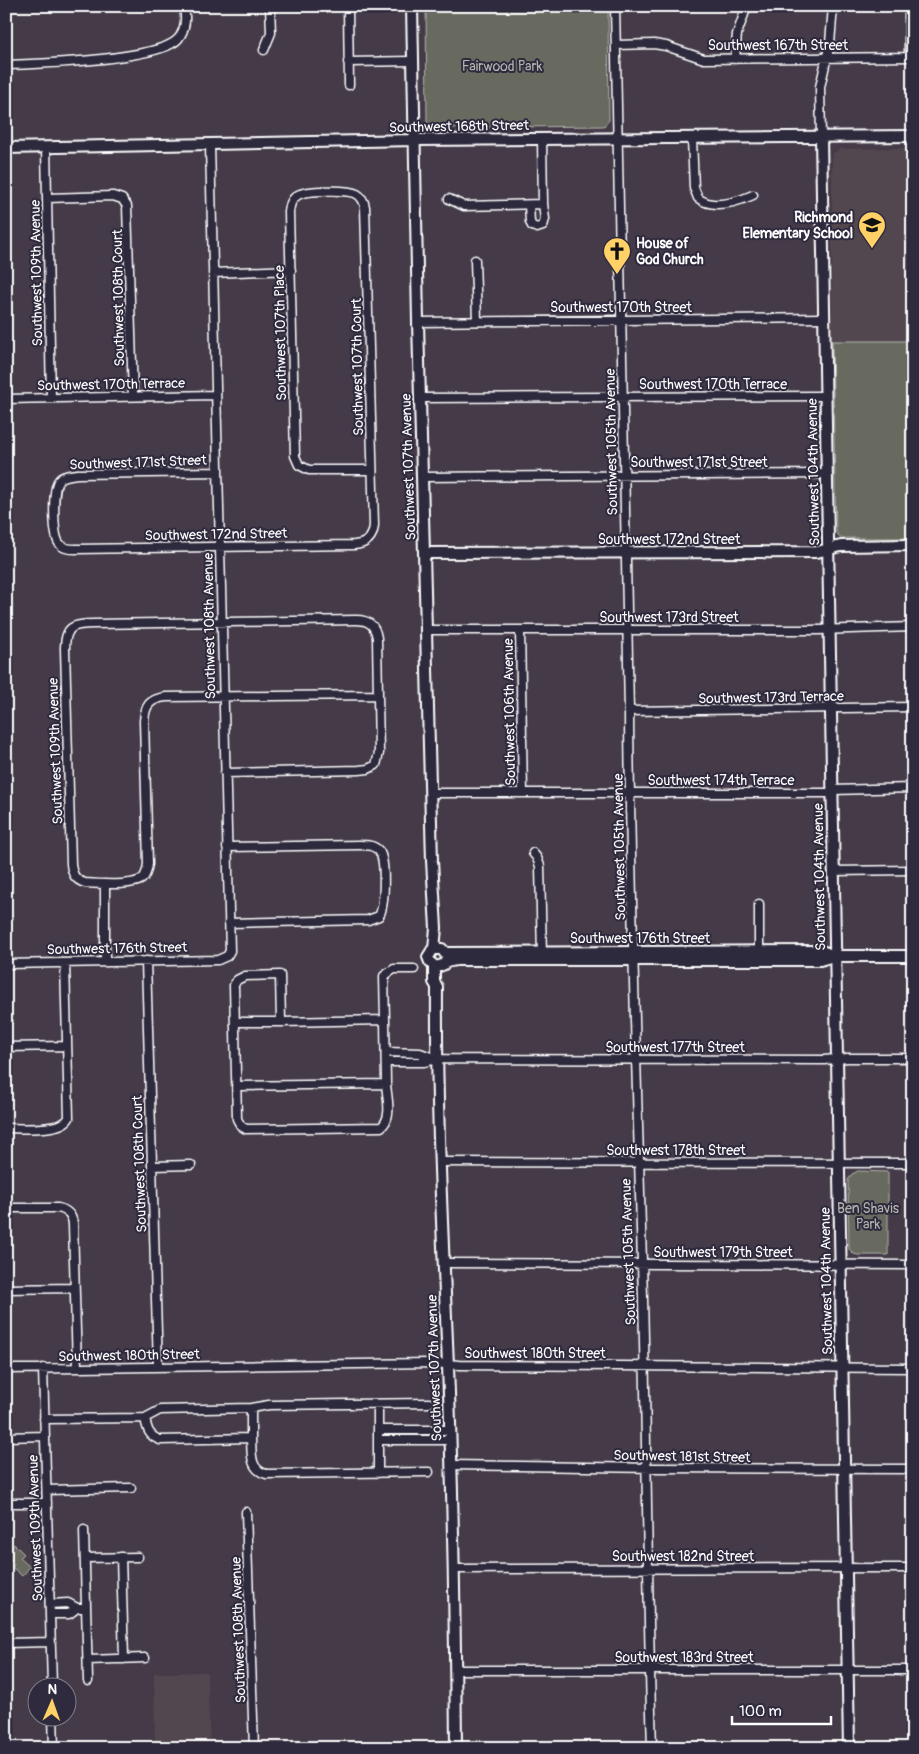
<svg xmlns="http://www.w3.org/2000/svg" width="919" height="1754" font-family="Pangolin,sans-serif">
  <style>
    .built { fill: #524650 }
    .green { fill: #676b5e; stroke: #b3b5ae }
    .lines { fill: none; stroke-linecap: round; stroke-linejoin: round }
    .minor-casing { stroke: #fff; stroke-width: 11 }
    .tertiary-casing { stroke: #fff; stroke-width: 14 }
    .minor { stroke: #2f2a3d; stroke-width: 8 }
    .tertiary { stroke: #2f2a3d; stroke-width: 10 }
    .labels { text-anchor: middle; stroke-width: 4; stroke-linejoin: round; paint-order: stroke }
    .street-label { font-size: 14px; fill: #fff; stroke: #2f2a3d }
    .park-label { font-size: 14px; fill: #b3b5ae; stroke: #2f2a3d }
    .poi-label { font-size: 14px; font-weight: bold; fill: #fff; stroke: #2f2a3d; text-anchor: end }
  </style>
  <rect width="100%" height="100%" fill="#443a48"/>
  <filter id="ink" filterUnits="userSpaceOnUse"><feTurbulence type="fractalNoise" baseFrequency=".02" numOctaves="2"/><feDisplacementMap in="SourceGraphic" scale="10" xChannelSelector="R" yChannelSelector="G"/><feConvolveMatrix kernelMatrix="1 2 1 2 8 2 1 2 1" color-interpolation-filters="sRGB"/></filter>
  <g filter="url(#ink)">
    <path class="built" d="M913,148V341H832V154L840,149Z
      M207,1672L210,1748H155L154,1673Z"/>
    <path class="green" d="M426,6H608L609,120L604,126L437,128L427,122Z
      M832,341H913V538H840L836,532Z
      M858,1171L888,1172V1255H858L854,1254L849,1249L848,1180L852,1174Z
      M14,1544L24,1554L20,1558L30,1567L22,1576L12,1567L14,1564L6,1557V1552Z"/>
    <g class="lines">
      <g class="minor-casing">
        <path id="minor" d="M348,6L349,85
          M615,6L629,711C630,895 637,1079 642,1263C647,1425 647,1586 652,1748
          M909,6V57
          M616,45L654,44L666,46L704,59L913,57
          M264,50L271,33L270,6
          M735,59L737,34L747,6
          M348,62L413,61
          M6,65C38,64 159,60 178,39C186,29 186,18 184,6
          M6,100L7,148
          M821,137L820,87L830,43L833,6
          M692,138L694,188L698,198C713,210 737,202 753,195
          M46,148L51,398
          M47,198L113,196L122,199L127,206L133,396
          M449,199L464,206L543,204
          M529,205L530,222L532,226L537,228L543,226L545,219L543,204L542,139
          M475,260L477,320
          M213,273L291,270
          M418,322L825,318
          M420,398L826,396
          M6,399L216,395
          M218,472L77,474C71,475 63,475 59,480C52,488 53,534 59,543C63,549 70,549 77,549L354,545C367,544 373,538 374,525L365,207C364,201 362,197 357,194C348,189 306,190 298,195C291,199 290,205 289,212L295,456L299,465L309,470H372
          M422,477L827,474
          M426,630H818L913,627
          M520,630L523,793
          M629,711L913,707
          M225,773L359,770L368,769L376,765L379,753L377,638C375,625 369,620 356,620L94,624C73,624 65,626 65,649L71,864C72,874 75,880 85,883C98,884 132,886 142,879C147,875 147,869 148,864L144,721C145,705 150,699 166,697L378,695
          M832,790L913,788
          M431,793H832
          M227,847L360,845C367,845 374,845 379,851C386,860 385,906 379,916L368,920L229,923
          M533,853L537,858L540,866L542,956
          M833,871L913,870
          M105,884V962
          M759,904V955
          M146,961L158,1367
          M6,964L218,960L227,956L230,951L210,145
          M385,1020L384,976L394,969H414
          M235,1022H281L280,975L245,976L237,980L234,985L237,1119L241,1126L246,1129L381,1127C393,1118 387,1098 386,1084
          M6,1047L67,1046
          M386,1052L420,1053L437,1059
          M386,1062H424L437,1059L824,1060L848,1058H913
          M237,1086L386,1084L385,1020L281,1022
          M6,1128C21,1128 61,1132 69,1118L65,963
          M439,1162L913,1163
          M152,1166L191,1165
          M6,1208H58C67,1210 72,1214 73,1224L77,1368
          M443,1263L913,1265
          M6,1289L74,1288
          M43,1368L52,1686
          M6,1369L431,1363L459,1365L913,1368
          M378,1404V1473
          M251,1408V1438
          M145,1418C147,1428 148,1436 160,1440L251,1438C252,1453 249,1469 266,1474L429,1472
          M44,1419L145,1418L160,1410L251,1408L269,1405L429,1403
          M378,1430H450
          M6,1437L45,1436
          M378,1440H450
          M451,1465L654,1468L913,1469
          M47,1490L131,1488
          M6,1503H47
          M246,1512L254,1748
          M84,1530L88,1681
          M121,1557L124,1659
          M85,1558L138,1557
          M454,1569L913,1568
          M50,1604L68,1603L77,1608H86
          M50,1614H69L77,1608
          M6,1643L51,1642
          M88,1660L145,1658
          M456,1670H913
          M53,1716L54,1748"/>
      </g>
      <g class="tertiary-casing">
        <path id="tertiary" d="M412,6L418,322L432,861L436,928L434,949
          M821,137L849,1748
          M6,148L415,140L913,136
          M424,553L817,552L841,546L913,545
          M446,953L822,951L834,956
          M446,962L456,960H820L834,956H913
          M434,966C442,967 447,964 447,956L442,949H433L428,957L430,962L434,966V982L437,987C436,1114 443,1239 448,1366C453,1493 455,1620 456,1748"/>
      </g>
      <use href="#minor" class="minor"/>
      <use href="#tertiary" class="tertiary"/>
    </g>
  </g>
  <defs>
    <g id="school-pin" transform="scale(1.4375)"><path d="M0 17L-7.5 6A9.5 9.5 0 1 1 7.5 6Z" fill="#ffd166" stroke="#2f2a3d"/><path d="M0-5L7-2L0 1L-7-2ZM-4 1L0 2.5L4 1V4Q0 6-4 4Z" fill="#111"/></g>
    <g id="church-pin" transform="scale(1.4375)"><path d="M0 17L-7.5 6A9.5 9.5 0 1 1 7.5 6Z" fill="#ffd166" stroke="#2f2a3d"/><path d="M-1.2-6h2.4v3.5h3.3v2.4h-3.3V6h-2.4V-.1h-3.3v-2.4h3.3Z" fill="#111"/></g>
  </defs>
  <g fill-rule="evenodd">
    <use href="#school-pin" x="872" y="225"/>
    <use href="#church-pin" x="617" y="251"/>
  </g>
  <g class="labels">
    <g class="street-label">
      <text x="778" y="50">Southwest 167th Street</text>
      <text transform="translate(459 126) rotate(-1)" y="5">Southwest 168th Street</text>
      <text transform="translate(36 273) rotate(-91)" y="5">Southwest 109th Avenue</text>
      <text transform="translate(118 298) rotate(-91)" y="5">Southwest 108th Court</text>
      <text x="621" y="312">Southwest 170th Street</text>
      <text transform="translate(280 333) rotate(-91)" y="5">Southwest 107th Place</text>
      <text transform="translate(357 367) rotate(-91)" y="5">Southwest 107th Court</text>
      <text transform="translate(111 384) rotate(-1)" y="5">Southwest 170th Terrace</text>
      <text x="713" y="389">Southwest 170th Terrace</text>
      <text transform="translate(611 442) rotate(-91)" y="5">Southwest 105th Avenue</text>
      <text transform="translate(138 462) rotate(-2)" y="5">Southwest 171st Street</text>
      <text x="699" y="467">Southwest 171st Street</text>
      <text transform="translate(408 467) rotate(-92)" y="5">Southwest 107th Avenue</text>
      <text transform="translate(813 472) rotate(-91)" y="5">Southwest 104th Avenue</text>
      <text transform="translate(216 534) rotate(-1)" y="5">Southwest 172nd Street</text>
      <text x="669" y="544">Southwest 172nd Street</text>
      <text x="669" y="622">Southwest 173rd Street</text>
      <text transform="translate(209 626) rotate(-91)" y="5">Southwest 108th Avenue</text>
      <text transform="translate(771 697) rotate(-1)" y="5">Southwest 173rd Terrace</text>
      <text transform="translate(509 712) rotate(-91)" y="5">Southwest 106th Avenue</text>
      <text transform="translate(55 751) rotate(-92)" y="5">Southwest 109th Avenue</text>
      <text x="721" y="785">Southwest 174th Terrace</text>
      <text transform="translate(619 847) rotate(-91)" y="5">Southwest 105th Avenue</text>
      <text transform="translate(819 877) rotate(-91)" y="5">Southwest 104th Avenue</text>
      <text x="640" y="943">Southwest 176th Street</text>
      <text transform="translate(117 948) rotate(-1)" y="5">Southwest 176th Street</text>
      <text x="675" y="1052">Southwest 177th Street</text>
      <text x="676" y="1155">Southwest 178th Street</text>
      <text transform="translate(139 1164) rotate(-92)" y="5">Southwest 108th Court</text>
      <text transform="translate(628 1252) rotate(-92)" y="5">Southwest 105th Avenue</text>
      <text x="723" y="1257">Southwest 179th Street</text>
      <text transform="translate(826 1281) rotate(-91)" y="5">Southwest 104th Avenue</text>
      <text x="535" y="1358">Southwest 180th Street</text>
      <text transform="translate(129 1355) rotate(-1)" y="5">Southwest 180th Street</text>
      <text transform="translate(434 1368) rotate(-92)" y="5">Southwest 107th Avenue</text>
      <text transform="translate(682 1456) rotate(1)" y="5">Southwest 181st Street</text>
      <text transform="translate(35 1528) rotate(-92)" y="5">Southwest 109th Avenue</text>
      <text x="683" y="1561">Southwest 182nd Street</text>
      <text transform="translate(238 1630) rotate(-92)" y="5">Southwest 108th Avenue</text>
      <text x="684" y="1662">Southwest 183rd Street</text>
    </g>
    <g class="park-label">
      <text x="502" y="71">Fairwood Park</text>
      <text x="868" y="1213">Ben Shavis<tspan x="868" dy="16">Park</tspan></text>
    </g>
    <g class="poi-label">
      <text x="853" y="222">Richmond<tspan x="853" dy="16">Elementary School</tspan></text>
      <text x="636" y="248" text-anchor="start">House of<tspan x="636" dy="16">God Church</tspan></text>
    </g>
  </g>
  <rect width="919" height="1754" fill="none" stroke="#2f2a3d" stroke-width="25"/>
  <rect x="12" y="12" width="894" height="1729" fill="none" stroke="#fff" stroke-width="2" filter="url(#ink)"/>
  <g transform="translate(52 1702) rotate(2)"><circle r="24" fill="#2f2a3d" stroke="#827f8b"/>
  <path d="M0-4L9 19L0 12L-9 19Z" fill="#ffd166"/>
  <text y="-8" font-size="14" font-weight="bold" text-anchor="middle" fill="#ffffff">N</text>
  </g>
  <path d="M732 1716v8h99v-8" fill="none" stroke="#ffffff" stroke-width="2.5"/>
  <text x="739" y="1716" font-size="15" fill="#ffffff" stroke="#2f2a3d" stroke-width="4" paint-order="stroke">100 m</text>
</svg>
